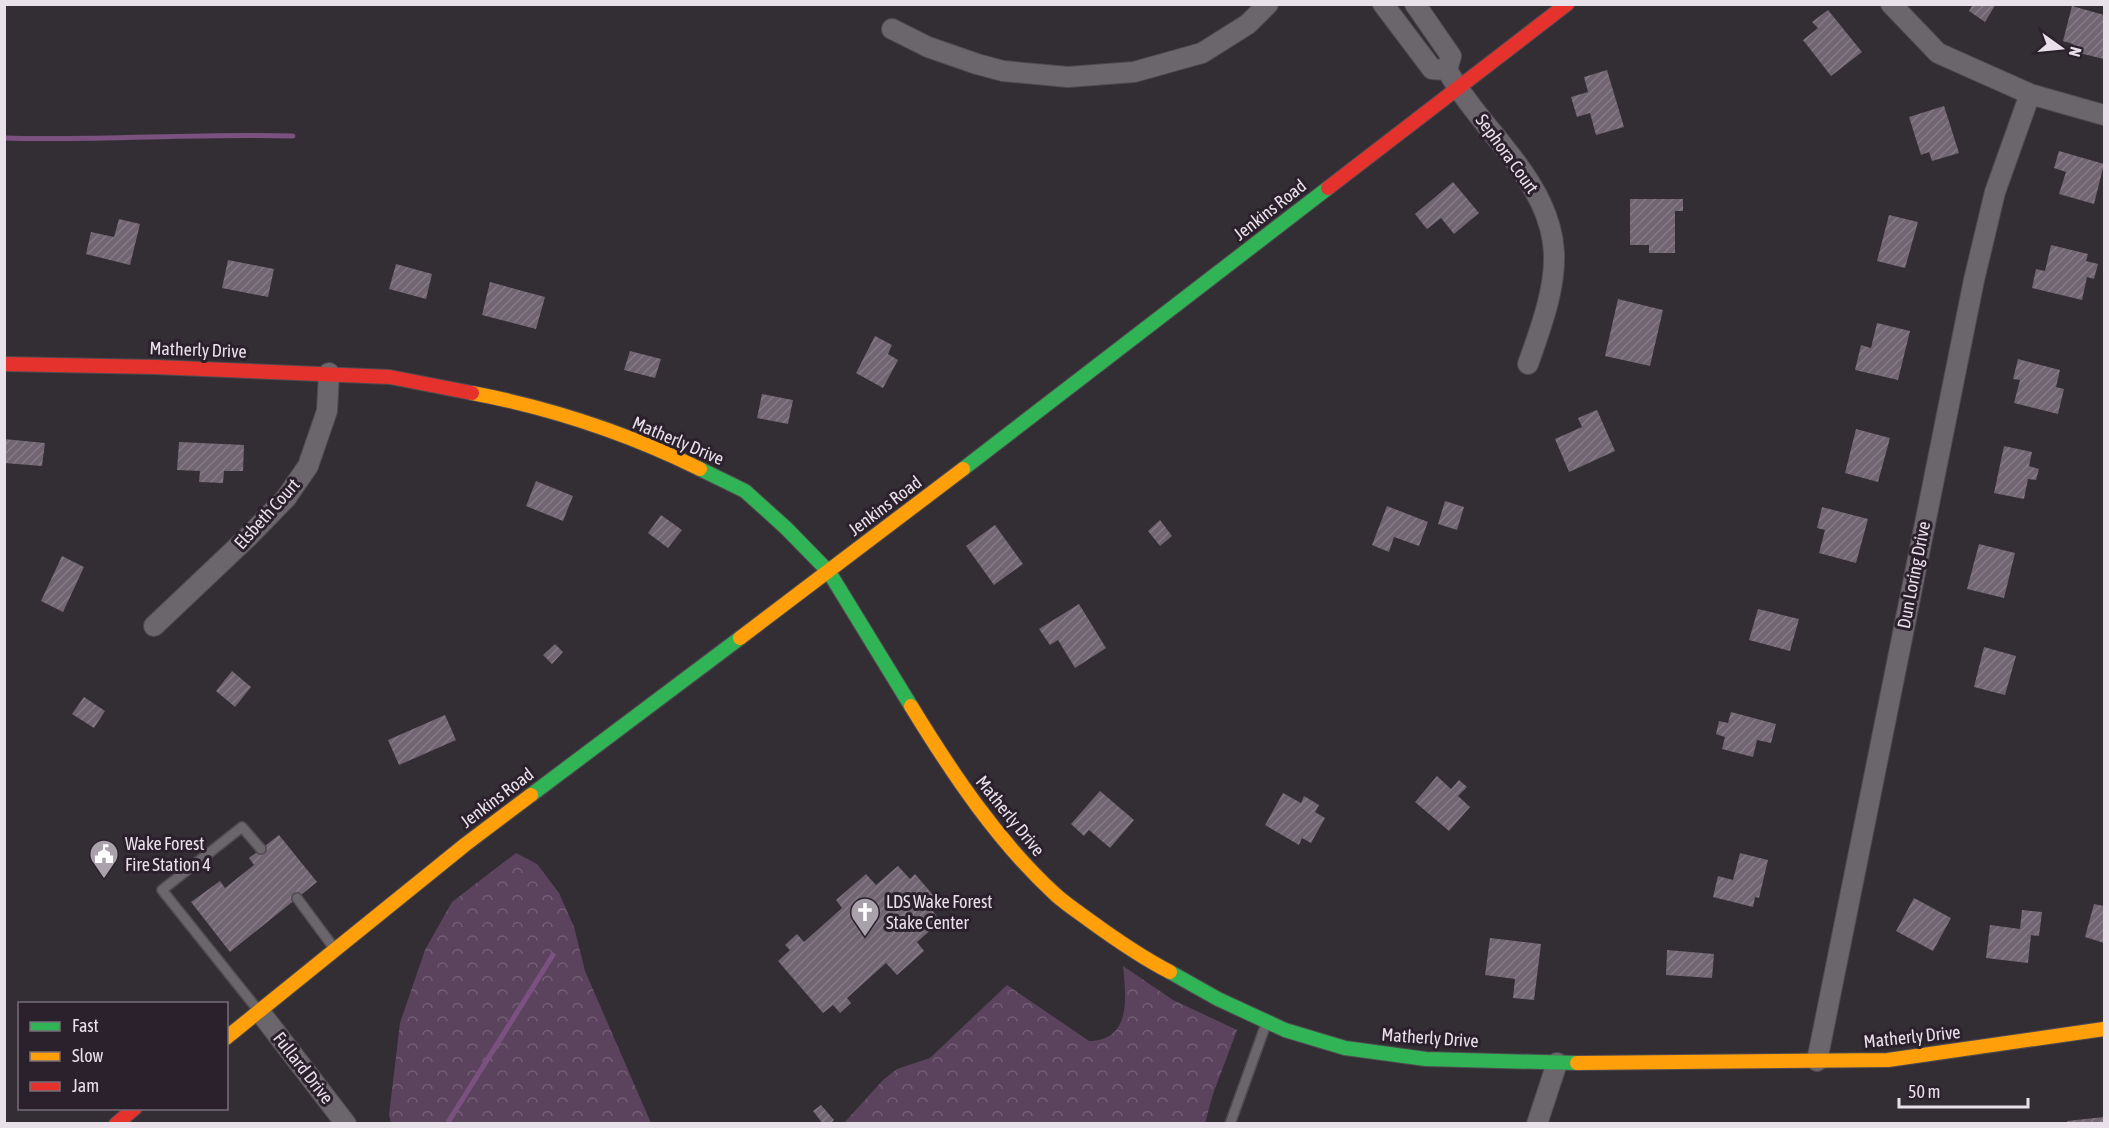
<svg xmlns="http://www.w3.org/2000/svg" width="2109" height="1128" font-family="'Asap Condensed',sans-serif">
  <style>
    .forest { fill: url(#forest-crowns) }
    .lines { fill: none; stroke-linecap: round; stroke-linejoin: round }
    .stream { stroke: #7b5180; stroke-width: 5 }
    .building { fill: url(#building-hatch) }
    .lane-casing { stroke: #504b51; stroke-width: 12 }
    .street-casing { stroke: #504b51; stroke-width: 22 }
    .fast-casing { stroke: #504b51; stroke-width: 16 }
    .slow-casing { stroke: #504b51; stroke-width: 16 }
    .jam-casing { stroke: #504b51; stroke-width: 16 }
    .lane { stroke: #6a666b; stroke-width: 9 }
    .street { stroke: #6a666b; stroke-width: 20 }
    .fast { stroke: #30b455; stroke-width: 14 }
    .slow { stroke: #ff9f0a; stroke-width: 14 }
    .jam { stroke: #e5322d; stroke-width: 14 }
    .labels { text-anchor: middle; stroke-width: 6; stroke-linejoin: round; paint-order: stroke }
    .street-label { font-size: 18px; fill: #e9e1e9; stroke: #2b212d }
    .poi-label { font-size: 18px; fill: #e9e1e9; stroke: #2b212d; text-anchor: start }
  </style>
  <defs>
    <pattern id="forest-crowns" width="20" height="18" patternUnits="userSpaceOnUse" patternTransform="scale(1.5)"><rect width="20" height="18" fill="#5b435e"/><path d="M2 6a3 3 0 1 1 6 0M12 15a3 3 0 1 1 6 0" fill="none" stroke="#735e75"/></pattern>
    <pattern id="building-hatch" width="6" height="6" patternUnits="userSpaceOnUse" patternTransform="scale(1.5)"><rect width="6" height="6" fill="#716572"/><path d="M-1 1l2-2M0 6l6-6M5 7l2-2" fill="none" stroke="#857b86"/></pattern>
  </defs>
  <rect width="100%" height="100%" fill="#332e34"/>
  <path class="forest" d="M516,853L537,864L559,893L574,927L585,971L651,1123H391L389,1115L400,1023L425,950L452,902Z
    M1123,966L1173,1000L1237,1030L1213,1094L1205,1123H844L883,1080L897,1069L930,1058L1007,985L1089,1041C1132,1041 1126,995 1123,966Z"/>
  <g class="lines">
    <path class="stream" d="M4,138C101,141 197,133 293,136
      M447,1124L553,955"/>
  </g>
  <path class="building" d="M1973,4H1996L1985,22L1969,11Z
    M2072,6L2104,15V59L2071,51L2073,44L2063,41Z
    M1828,10L1862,52L1831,76L1803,40L1818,28L1812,22Z
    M1607,70L1624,127L1596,135L1590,113L1577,117L1571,97L1588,92L1584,77Z
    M1944,106L1959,153L1932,161L1929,152L1921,155L1909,117Z
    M2059,151L2104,164L2094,204L2059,194L2066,172L2054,168Z
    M1453,182L1479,213L1454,234L1441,218L1427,229L1415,214Z
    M1630,199H1683V211H1675V253H1649V245H1630Z
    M1889,215L1918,222L1905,268L1877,261Z
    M119,219L140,224L130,265L86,254L91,232L114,237Z
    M2051,245L2088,254L2086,261L2098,264L2094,279L2087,277L2082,300L2032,288L2036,269L2045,271Z
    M228,260L274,269L268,297L222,288Z
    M396,264L432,274L426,299L389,289Z
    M490,282L545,297L536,329L482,315Z
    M1618,299L1663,310L1650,366L1605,356Z
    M1877,323L1910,331L1898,380L1855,370L1861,345L1871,348Z
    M875,336L892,345L888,354L898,360L883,388L856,373Z
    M630,351L661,359L655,378L624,370Z
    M2018,359L2060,370L2056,387L2064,389L2058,414L2014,403L2020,380L2013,379Z
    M762,394L793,400L788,424L757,418Z
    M1597,410L1615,451L1569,472L1555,439L1582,427L1578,418Z
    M1856,429L1890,438L1878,482L1845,473Z
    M4,439L45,443L42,466L4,463Z
    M179,442L244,445L243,471H224L223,483L199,482L200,471L177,470Z
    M2004,446L2032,452L2029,466L2039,469L2036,480L2028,479L2024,499L1994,493Z
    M536,481L573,496L563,521L526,506Z
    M1445,501L1464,507L1457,530L1438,524Z
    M1387,506L1428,522L1419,546L1394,537L1389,552L1372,545Z
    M1822,507L1868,519L1856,563L1819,553L1825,530L1817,528Z
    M661,515L682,530L668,548L648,533Z
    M1160,520L1172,536L1160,546L1148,531Z
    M995,525L1023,564L994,585L966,546Z
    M1979,544L2015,553L2004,598L1967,589Z
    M62,556L84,567L63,612L41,601Z
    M1079,604L1106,648L1075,668L1058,640L1050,645L1039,629Z
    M1758,609L1799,619L1790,651L1749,640Z
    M555,644L563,652L552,664L543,655Z
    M1984,647L2016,656L2005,695L1974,687Z
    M232,671L251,687L235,707L216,691Z
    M84,697L105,711L94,728L72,714Z
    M1731,712L1776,724L1771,743L1757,740L1753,757L1722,749L1725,737L1716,734L1719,721L1728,723Z
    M445,715L456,740L399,765L388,740Z
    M1437,776L1451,789L1459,780L1467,787L1458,796L1470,807L1449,831L1415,802Z
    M1100,791L1134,820L1110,848L1089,830L1084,836L1071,824Z
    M1283,793L1301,803L1304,796L1319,805L1315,812L1325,818L1311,843L1302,838L1299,845L1265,825Z
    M279,835L317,882L230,952L191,902L220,881L225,888L254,865L249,858Z
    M1740,853L1768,860L1759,898L1755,897L1753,907L1713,897L1718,876L1733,880Z
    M898,866L910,879L915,874L939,902L931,909L941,921L917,942L924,951L897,975L886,963L847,998L851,1003L840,1013L833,1005L823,1013L778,961L790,950L785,945L797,934L804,942L842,908L836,900L866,874L876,885Z
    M1914,898L1951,918L1933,951L1896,931Z
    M2094,904L2104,906V943L2085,937Z
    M2022,910L2042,912L2039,936L2031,935L2028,963L1986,958L1990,925L2020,929Z
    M1490,938L1541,944L1534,1000L1513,998L1515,979L1485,975Z
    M1667,950L1714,954L1712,978L1666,975Z
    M821,1105L834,1120L830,1124H823L813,1111Z
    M2104,1117V1124H2067V1121Z"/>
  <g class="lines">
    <g class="lane-casing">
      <path id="lane" d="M297,898L334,948
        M258,1010L162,890L242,827L261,849
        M1230,1124L1266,1024"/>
    </g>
    <g class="street-casing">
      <path id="street" d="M1383,4L1432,69L1447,70
        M1415,4L1451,56L1447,70C1463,98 1484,122 1504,147C1571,230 1562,270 1528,364
        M1891,4L1938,53L2030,94L2104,115
        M892,29L928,47L977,64L1003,71L1068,77L1134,72L1202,53L1248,24L1268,4
        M154,626L249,536L286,498L308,466L327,411L329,373
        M260,1012L346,1124
        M1817,1061L1974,280L1995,192L2030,94
        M1537,1124L1557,1063"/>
    </g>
    <g class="fast-casing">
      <path id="fast" d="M700,469L745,491L786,528L829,572L911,706
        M963,469L1328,188
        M531,795L740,638
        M1170,972L1218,999L1285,1030L1345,1048L1426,1059L1577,1063"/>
    </g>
    <g class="slow-casing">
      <path id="slow" d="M472,393C551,408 629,434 700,469
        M740,638L963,469
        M911,706C952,773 998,842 1056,895C1066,904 1078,912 1089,920C1115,939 1141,957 1170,972
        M226,1038L466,844L531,795
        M1577,1063L1888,1060L2104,1029"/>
    </g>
    <g class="jam-casing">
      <path id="jam" d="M1328,188L1567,4
        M4,364L155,367L390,377L472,393
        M116,1124L135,1108"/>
    </g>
    <use href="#lane" class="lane"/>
    <use href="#street" class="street"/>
    <use href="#fast" class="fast"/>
    <use href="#slow" class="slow"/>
    <use href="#jam" class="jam"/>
  </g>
  <defs>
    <g id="civic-pin" transform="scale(1.5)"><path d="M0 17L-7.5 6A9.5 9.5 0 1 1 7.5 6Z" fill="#a9a2aa" stroke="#2b212d"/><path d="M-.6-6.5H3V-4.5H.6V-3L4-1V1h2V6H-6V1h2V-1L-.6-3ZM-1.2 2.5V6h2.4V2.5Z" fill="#fff"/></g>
    <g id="church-pin" transform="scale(1.5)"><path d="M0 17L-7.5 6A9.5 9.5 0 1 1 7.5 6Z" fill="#a9a2aa" stroke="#2b212d"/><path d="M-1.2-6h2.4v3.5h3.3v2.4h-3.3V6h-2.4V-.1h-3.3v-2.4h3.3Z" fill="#fff"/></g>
  </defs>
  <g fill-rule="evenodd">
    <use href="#civic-pin" x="104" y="854"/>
    <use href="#church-pin" x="865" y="912"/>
  </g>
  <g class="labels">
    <g class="street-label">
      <text transform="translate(1507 154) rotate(54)" y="6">Sephora Court</text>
      <text transform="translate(1270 210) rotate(-38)" y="6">Jenkins Road</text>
      <text transform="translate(198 350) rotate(2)" y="6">Matherly Drive</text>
      <text transform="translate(678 441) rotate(23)" y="6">Matherly Drive</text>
      <text transform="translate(885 506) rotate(-37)" y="6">Jenkins Road</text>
      <text transform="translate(267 514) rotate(-48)" y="6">Elsbeth Court</text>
      <text transform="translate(1914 575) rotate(-79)" y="6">Dun Loring Drive</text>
      <text transform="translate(497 798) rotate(-37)" y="6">Jenkins Road</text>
      <text transform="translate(1010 816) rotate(51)" y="6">Matherly Drive</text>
      <text transform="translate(1912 1037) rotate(-6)" y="6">Matherly Drive</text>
      <text transform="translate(1430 1038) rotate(4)" y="6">Matherly Drive</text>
      <text transform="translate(303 1068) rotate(52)" y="6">Fullard Drive</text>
    </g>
    <g class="poi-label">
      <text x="125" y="850">Wake Forest<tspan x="125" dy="21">Fire Station 4</tspan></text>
      <text x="886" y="908">LDS Wake Forest<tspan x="886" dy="21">Stake Center</tspan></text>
    </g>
  </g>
  <rect width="2109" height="1128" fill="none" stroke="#e9e1e9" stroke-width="12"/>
  <rect x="18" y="1002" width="210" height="108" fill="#2b212d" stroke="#776e78" stroke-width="1.5"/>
  <rect x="30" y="1022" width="30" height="9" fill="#30b455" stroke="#776e78" stroke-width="1.5"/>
  <text x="72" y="1032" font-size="18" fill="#e9e1e9">Fast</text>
  <rect x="30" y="1052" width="30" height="9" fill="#ff9f0a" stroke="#776e78" stroke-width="1.5"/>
  <text x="72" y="1062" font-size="18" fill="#e9e1e9">Slow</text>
  <rect x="30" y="1082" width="30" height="9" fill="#e5322d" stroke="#776e78" stroke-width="1.5"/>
  <text x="72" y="1092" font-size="18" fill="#e9e1e9">Jam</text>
  <g transform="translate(2061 48) rotate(105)" stroke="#2b212d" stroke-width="4.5" paint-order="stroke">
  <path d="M0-4.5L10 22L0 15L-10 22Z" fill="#e9e1e9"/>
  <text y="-9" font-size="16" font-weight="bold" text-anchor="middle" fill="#e9e1e9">N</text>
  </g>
  <path d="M1899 1098v9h129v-9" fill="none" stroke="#e9e1e9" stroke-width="3"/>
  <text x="1908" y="1098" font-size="18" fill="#e9e1e9" stroke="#2b212d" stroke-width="4.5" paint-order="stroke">50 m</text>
</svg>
